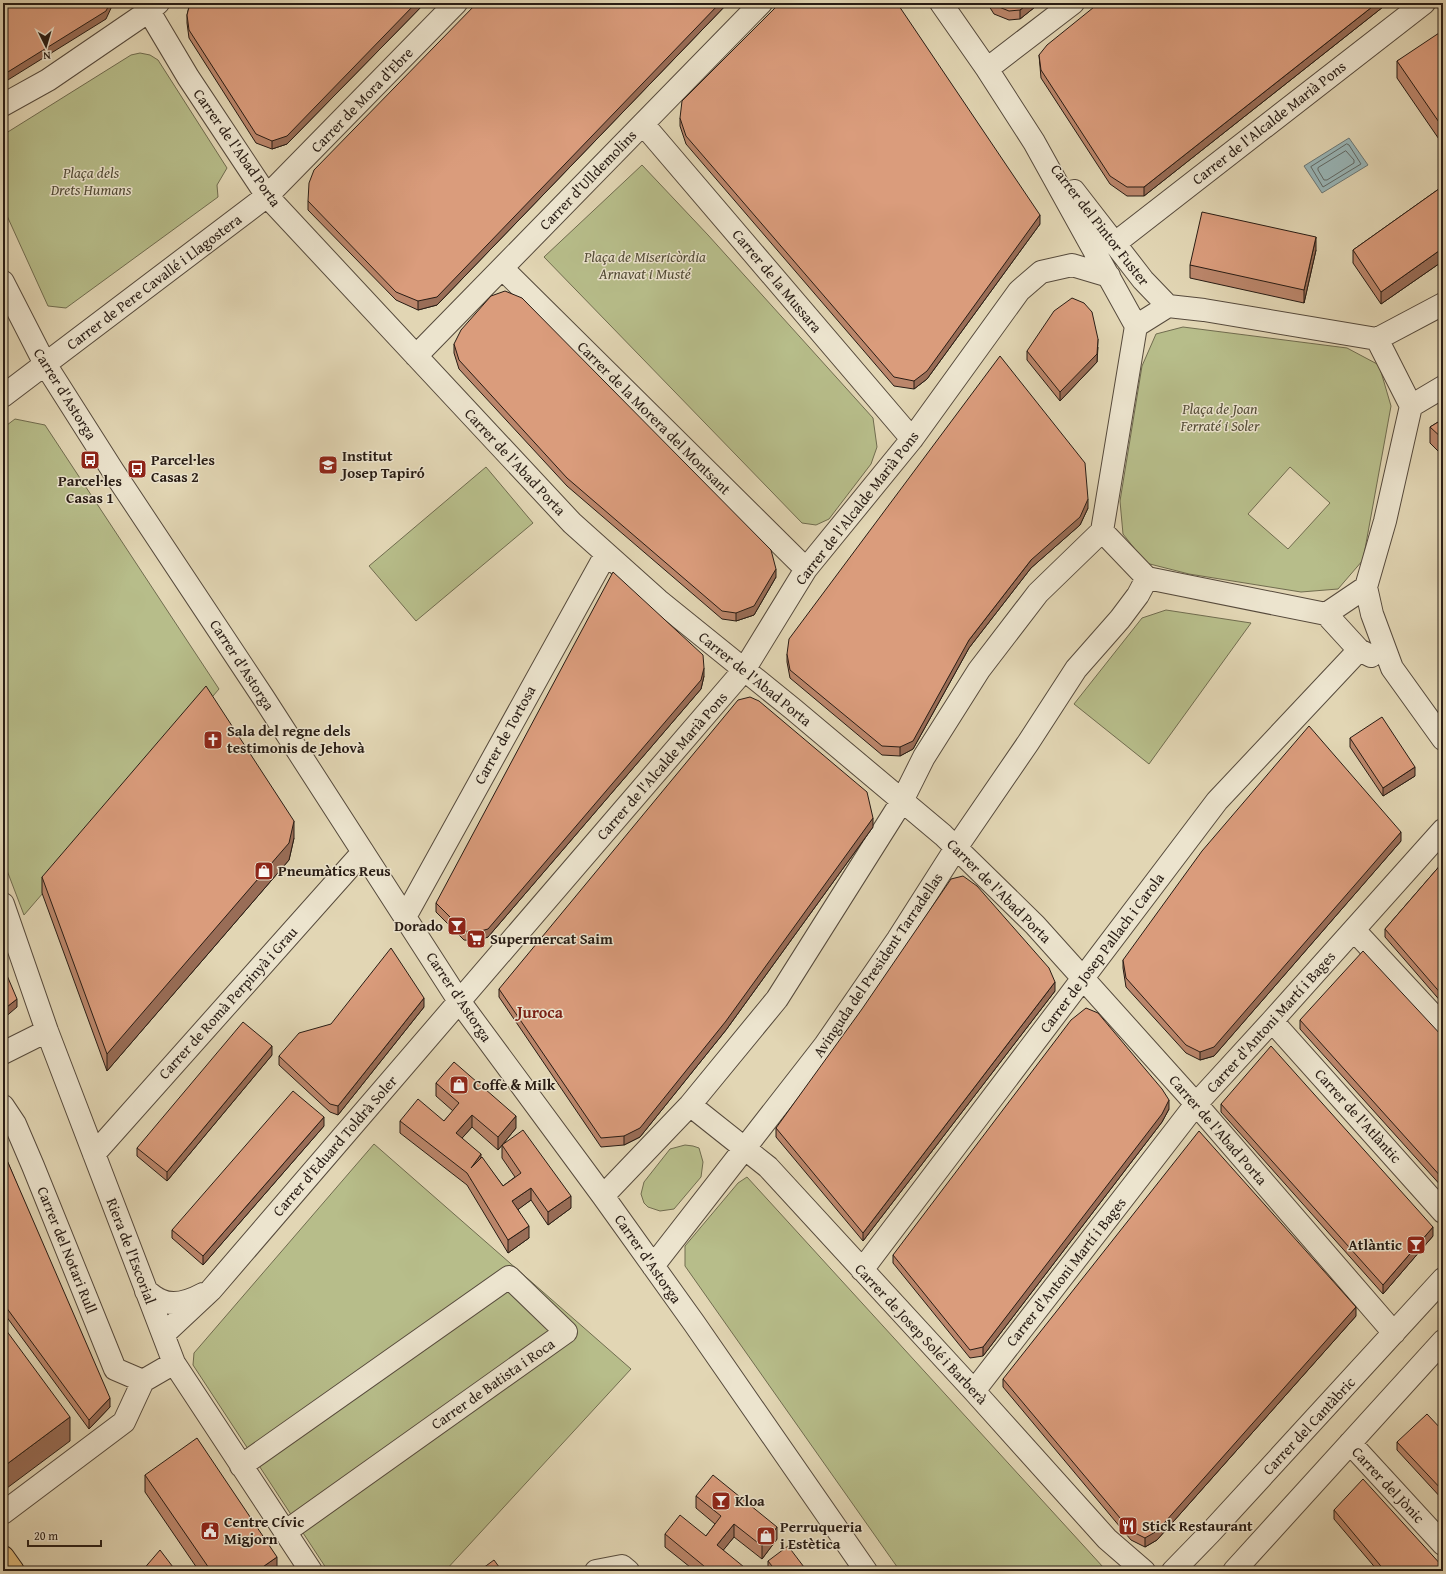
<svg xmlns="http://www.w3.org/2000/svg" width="1446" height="1574" font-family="'Gentium Book Plus',serif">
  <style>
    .green { fill: #b7bd8a; stroke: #706c4f; fill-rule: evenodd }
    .water { fill: #99b6b8; stroke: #6c7876 }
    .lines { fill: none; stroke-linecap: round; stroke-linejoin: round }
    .shore { stroke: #606966; stroke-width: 1 }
    .street-casing { stroke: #564a3c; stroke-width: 24 }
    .primary-casing { stroke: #281c14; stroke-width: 24 }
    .street { stroke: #ece4ce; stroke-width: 22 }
    .primary { stroke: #e1bb7a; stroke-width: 22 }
    .wall { fill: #bb866b; stroke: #281c14; fill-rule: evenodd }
    .shaded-wall { fill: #996d57; stroke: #281c14 }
    .building { fill: #da9c7c; stroke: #281c14 }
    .labels { text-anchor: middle; stroke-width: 3; stroke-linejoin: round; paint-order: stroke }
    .street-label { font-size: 15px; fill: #281c14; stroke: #ece4ce }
    .park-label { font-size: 15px; font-style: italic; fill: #534c37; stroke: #ece4ce }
    .poi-label { font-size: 15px; font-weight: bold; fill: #281c14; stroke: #ece4ce; text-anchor: start }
    .neighbourhood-label { font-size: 16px; font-weight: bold; fill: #7a1f14; stroke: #ece4ce }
  </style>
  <rect width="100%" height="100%" fill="#e2d6b4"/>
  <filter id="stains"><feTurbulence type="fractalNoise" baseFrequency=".005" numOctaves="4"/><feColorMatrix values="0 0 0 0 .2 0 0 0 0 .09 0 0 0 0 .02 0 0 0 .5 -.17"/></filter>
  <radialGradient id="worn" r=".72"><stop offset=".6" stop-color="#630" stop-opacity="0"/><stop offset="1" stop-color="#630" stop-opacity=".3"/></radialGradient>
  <path class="green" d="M140,53L150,55L158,60L227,168L217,185L218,197L66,308L48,306L3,207V135L131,55Z
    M642,165L708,235L873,418L877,447L871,464L829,519L816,525L802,523L544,257Z
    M1183,327L1347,348L1379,365L1391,406L1363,560L1338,589L1301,592L1189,574L1146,563L1123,534L1120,501L1142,366L1156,334ZM1290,467L1330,503L1288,549L1248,514Z
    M15,419L45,425L219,689L24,915L3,860V428Z
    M486,467L533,523L416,621L369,566Z
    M1166,610L1251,623L1149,764L1074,704L1142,618Z
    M374,1144L631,1369L445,1571H328L193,1365L194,1353Z
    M685,1145L693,1146L699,1148L703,1162L701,1177L674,1209L660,1211L648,1207L644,1203L641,1194L644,1182L670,1149Z
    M747,1177L1103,1567L1108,1571H900L685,1266V1246L738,1183Z"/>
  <path class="water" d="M1349,138L1368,165L1322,193L1304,166Z"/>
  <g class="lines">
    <path class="shore" d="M1347,144L1349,145L1361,164L1323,187L1311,167Z
      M1346,151L1354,160V163L1327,180H1324L1318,170V168Z"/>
    <g class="street-casing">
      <path id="street" d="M144,3L188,77L267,196L572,523L658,600L793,709L943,835L1035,925L1196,1104L1394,1333
        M941,3L987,69L1034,142L1136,326
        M987,69L1073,3
        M3,105L48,80L149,11L158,3
        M643,124L912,439
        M1074,191L1143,280L1168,306
        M1114,244L1424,3
        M502,268L806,569
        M3,282L45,364L113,471L263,697L459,1001L603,1196L694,1323L866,1571
        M1168,306L1204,310L1377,339L1411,406L1385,521L1366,587L1326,614L1147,578L1102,531L1136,326Z
        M1377,339L1443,304
        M416,356L761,3
        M3,396L267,196L456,3
        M1411,406L1443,387
        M1366,587L1372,614L1392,668L1443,739
        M1326,614L1359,650L1371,656
        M3,904L47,1031L174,1363L311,1571
        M405,917L606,554
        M1354,930L1443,1026
        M1272,1021L1443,1212
        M3,1053L47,1031
        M690,1105L768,1167L974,1391L1107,1539L1144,1571
        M3,1106L15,1124L33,1166L115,1369L143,1381
        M94,1154L363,852
        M603,1196L690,1105L777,999L902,801L924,757L979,670L1038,593L1102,531
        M653,1266L825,1045L898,939L956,848L1028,743L1076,669L1120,619L1138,595L1147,578
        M862,1270L1217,801L1359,650
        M146,1291C151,1294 155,1298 160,1300C174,1307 190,1301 203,1294
        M164,1334L211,1290L744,670L806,569L912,439L1019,291L1041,272L1072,265L1109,276
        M143,1381L174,1363
        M974,1391L1196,1104L1272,1021L1443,830
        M1350,1443L1443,1544
        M241,1466L509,1277L566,1332L285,1532
        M3,1513L124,1422L143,1381
        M596,1571L622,1566L628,1571
        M1173,1571L1210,1533L1443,1279
        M1234,1571L1443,1341"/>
    </g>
    <g class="primary-casing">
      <path id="primary" d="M3,1557L13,1571"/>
    </g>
    <use href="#street" class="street"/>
    <use href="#primary" class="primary"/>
  </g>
  <path class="wall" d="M190,3H425L287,144L272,149L256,143L189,38L187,23V15Z
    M477,3H728L437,305L418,310L396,300L308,210V201Z
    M987,3H1040L1020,19L1009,20L994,14Z
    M1388,3L1144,196H1127L1110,184L1041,78L1039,55Z
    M1443,39V145L1397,78V61Z
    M680,118L1040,224L927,379L914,389L894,386L686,144L680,126Z
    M1443,186V261L1381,304L1353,263V250Z
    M1316,250L1304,303L1190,278V265Z
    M454,344L776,577L754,615L736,621L722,619L567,486L459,369L454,353Z
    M1098,347L1097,362L1060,401L1027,360V351Z
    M1443,419V456L1430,443V427Z
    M1088,508L1080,525L1031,568L969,648L913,749L900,756L882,755L790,678L787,662V654Z
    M704,676L701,689L488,937L477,941L464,940L436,912V903Z
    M1350,738L1415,776L1383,796L1350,747Z
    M873,827L726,1030L640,1137L624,1145L601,1147L499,997V989Z
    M294,838L289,860L107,1071L42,893V877Z
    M1401,841L1214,1056L1200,1060L1186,1053L1126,987L1123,968V960Z
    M1443,862V1004L1385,937V929Z
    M1055,991L863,1241L776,1137V1128Z
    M424,1007L338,1115L330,1112L279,1065V1056Z
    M1300,1020L1443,1037V1188L1300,1029Z
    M272,1055L167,1181L137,1156V1148Z
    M436,1083L516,1128L503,1144L571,1208L548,1225L531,1200L518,1209L529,1238L508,1253L467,1185L400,1133V1121H444L453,1111L436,1096ZM472,1127L498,1150L502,1145V1158L515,1177L503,1186L481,1157L462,1138Z
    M1221,1104L1433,1236L1383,1294L1221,1112Z
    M1169,1109L1162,1122L983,1356L970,1358L893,1263V1255Z
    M324,1126L203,1265L172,1238V1230Z
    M3,1151L110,1407L89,1429L3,1312Z
    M1356,1316L1157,1540L1145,1547L1131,1540L1003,1387V1379Z
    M1443,1431V1500L1397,1450V1442Z
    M145,1475L277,1571H199L145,1492Z
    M696,1496L777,1539L762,1559L734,1537L723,1550L744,1571H695L665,1547V1534L706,1536L715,1524L696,1508Z
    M1334,1510L1443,1571H1378L1334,1519Z
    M768,1561L807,1571H768Z"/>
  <path class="shaded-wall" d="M110,3H112V6L106,19L3,83V75Z
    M416,3H425L287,144L272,149V141Z
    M720,3H728L437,305L418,310V301Z
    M1029,3H1040L1020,19V10Z
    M1377,3H1388L1144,196V187Z
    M1040,215V224L927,379L914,389V381Z
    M1316,237V250L1304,303V290Z
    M1443,248V261L1381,304V292Z
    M1098,339L1097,362L1060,401V392Z
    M1088,499V508L1080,525L1031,568L969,648L913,749L900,756V747L969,640L1031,560Z
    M776,569V577L754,615L736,621V613Z
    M704,668V676L701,689L488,937L477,941V932Z
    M1415,767V776L1383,796V788Z
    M873,818V827L726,1030L640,1137L624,1145V1136Z
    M294,821V838L289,860L107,1071V1054Z
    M1401,832V841L1214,1056L1200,1060V1052Z
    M1055,982V991L863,1241V1233Z
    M424,998V1007L338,1115V1106Z
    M17,999V1007L3,1019V1010Z
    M272,1046V1055L167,1181V1172Z
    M1169,1100V1109L1162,1122L983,1356V1347Z
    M472,1115V1127L456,1145V1133Z
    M516,1116V1128L498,1150V1137Z
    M324,1117V1126L203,1265V1256Z
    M481,1154V1167L471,1180V1168Z
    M531,1188V1200L512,1214V1201Z
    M571,1196V1208L548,1225V1212Z
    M529,1226V1238L508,1253V1240Z
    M1433,1227V1236L1383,1294V1285Z
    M1356,1307V1316L1157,1540L1145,1547V1538Z
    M110,1398V1407L89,1429V1420Z
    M70,1417V1441L3,1491V1467Z
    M734,1524V1537L717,1558V1545Z
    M777,1527V1539L762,1559V1546Z
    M277,1557V1571H257Z
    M744,1567V1571H740Z"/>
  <path class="building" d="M3,3H110L106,11L3,75Z
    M190,3H416L287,136L272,141L256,134L189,30L187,15Z
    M477,3H720L437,297L418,301L396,292L308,201L309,183L314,170Z
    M780,3H897L1040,215L927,371L914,381L894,377L686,136L680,118L682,101Z
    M992,3H1029L1020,10L1009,11L994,5Z
    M1099,3H1377L1144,187H1127L1110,176L1041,70L1039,55L1047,45Z
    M1439,33L1443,39V128L1397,61Z
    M1443,186V248L1381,292L1353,250Z
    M1202,212L1316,237L1304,290L1190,265Z
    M505,291L522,298L771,550L776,569L754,606L736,613L722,611L567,478L459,360L454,344L461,330L491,296Z
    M1072,298L1084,303L1092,312L1098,339L1097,354L1060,392L1027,351L1054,311Z
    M1000,356L1085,463L1088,499L1080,517L1031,560L969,640L913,741L900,747L882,746L790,670L787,654L789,639Z
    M1443,419V439L1430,427Z
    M613,572L703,655L704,668L701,680L488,929L477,932L464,931L436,903Z
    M206,686L294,821L289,843L107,1054L42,877Z
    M750,697L759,701L867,792L873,818L726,1021L640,1128L624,1136L601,1138L499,989L738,700Z
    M1382,717L1415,767L1383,788L1350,738Z
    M1309,726L1401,832L1214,1047L1200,1052L1186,1045L1126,978L1123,960L1202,851Z
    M1443,862V996L1385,929Z
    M963,876L977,886L1049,968L1055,982L863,1233L776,1128L862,1009L951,879Z
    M391,948L424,998L338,1106L330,1104L279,1056L299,1033L331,1024Z
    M1363,951L1443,1037V1179L1300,1020Z
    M3,966L17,999L3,1010Z
    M1086,1008L1098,1013L1162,1089L1169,1100L1162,1114L983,1347L970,1350L893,1255L1071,1020Z
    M243,1022L272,1046L167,1172L137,1148Z
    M1271,1046L1433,1227L1383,1285L1221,1104Z
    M454,1062L516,1116L498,1137L472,1115L456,1133L481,1154L471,1168L482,1157L503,1186L521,1173L502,1145L523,1130L571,1196L548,1212L531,1188L512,1201L529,1226L508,1240L467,1173L400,1121L418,1099L444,1121L459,1103L436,1083Z
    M293,1091L324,1117L203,1256L172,1230Z
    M1199,1131L1356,1307L1157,1531L1145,1538L1131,1531L1003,1379Z
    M3,1151L110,1398L89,1420L3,1303Z
    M3,1326L70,1417L3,1467Z
    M1427,1414L1443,1431V1491L1397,1442Z
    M197,1438L277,1557L257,1571H211L145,1475Z
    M713,1475L777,1527L762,1546L734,1524L717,1545L744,1567L740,1571H710L665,1534L680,1515L706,1536L721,1516L696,1496Z
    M1363,1479L1443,1567V1571H1385L1334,1510Z
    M788,1546L807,1571H776L768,1561Z
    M160,1550L176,1571H142Z
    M494,1560L502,1571H479Z"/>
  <defs>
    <g id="bus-square" transform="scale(1)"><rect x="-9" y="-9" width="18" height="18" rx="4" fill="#8f2418" stroke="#ece4ce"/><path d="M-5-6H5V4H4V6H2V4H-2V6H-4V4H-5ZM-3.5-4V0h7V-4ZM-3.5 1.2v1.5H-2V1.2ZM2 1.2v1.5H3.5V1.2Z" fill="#fff"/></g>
    <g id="school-square" transform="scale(1)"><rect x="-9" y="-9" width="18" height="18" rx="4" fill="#8f2418" stroke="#ece4ce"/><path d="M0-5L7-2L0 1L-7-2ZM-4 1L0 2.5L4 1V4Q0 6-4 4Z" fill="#fff"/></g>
    <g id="church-square" transform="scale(1)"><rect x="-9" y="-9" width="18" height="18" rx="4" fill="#8f2418" stroke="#ece4ce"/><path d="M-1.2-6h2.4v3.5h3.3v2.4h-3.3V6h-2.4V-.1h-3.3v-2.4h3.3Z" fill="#fff"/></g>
    <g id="shop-square" transform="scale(1)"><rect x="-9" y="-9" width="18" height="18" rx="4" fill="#8f2418" stroke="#ece4ce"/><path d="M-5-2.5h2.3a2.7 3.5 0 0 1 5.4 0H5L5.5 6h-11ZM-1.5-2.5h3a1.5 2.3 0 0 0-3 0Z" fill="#fff"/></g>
    <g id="bar-square" transform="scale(1)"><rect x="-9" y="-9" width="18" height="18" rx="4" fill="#8f2418" stroke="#ece4ce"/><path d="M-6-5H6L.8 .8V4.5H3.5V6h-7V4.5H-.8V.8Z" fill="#fff"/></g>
    <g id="supermarket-square" transform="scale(1)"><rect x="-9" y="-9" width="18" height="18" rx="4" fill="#8f2418" stroke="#ece4ce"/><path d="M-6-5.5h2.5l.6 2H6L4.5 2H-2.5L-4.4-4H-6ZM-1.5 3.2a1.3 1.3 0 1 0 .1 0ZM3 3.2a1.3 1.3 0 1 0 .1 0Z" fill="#fff"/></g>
    <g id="restaurant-square" transform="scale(1)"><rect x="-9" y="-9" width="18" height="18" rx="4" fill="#8f2418" stroke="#ece4ce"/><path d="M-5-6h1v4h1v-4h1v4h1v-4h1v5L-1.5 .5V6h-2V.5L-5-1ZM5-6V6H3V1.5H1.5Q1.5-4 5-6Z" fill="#fff"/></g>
    <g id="civic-square" transform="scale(1)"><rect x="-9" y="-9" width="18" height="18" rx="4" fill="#8f2418" stroke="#ece4ce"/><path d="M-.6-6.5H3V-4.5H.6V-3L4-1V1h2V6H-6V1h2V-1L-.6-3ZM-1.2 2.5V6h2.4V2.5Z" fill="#fff"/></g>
  </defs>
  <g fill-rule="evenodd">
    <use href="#bus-square" x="90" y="460"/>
    <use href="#school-square" x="328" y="465"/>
    <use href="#bus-square" x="137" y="469"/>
    <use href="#church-square" x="213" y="740"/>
    <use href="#shop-square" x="264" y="871"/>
    <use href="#bar-square" x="457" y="926"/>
    <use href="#supermarket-square" x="476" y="939"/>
    <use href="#shop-square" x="459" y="1085"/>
    <use href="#bar-square" x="1416" y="1245"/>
    <use href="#bar-square" x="721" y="1501"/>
    <use href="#restaurant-square" x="1128" y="1526"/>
    <use href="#civic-square" x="210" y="1531"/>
    <use href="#shop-square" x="766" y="1536"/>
  </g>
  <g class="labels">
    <g class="street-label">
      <text transform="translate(362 100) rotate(-46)" y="5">Carrer de Mora d'Ebre</text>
      <text transform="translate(1269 123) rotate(-38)" y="5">Carrer de l'Alcalde Marià Pons</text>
      <text transform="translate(237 148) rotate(55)" y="5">Carrer de l'Abad Porta</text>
      <text transform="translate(588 180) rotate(-46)" y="5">Carrer d'Ulldemolins</text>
      <text transform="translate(1100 225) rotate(52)" y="5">Carrer del Pintor Fuster</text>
      <text transform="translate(777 281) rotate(50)" y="5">Carrer de la Mussara</text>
      <text transform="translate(154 282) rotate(-37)" y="5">Carrer de Pere Cavallé i Llagostera</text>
      <text transform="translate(65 394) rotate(58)" y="5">Carrer d'Astorga</text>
      <text transform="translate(654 418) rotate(45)" y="5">Carrer de la Morera del Montsant</text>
      <text transform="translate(515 462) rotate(47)" y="5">Carrer de l'Abad Porta</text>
      <text transform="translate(857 508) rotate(-52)" y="5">Carrer de l'Alcalde Marià Pons</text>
      <text transform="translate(242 665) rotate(57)" y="5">Carrer d'Astorga</text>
      <text transform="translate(755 679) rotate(39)" y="5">Carrer de l'Abad Porta</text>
      <text transform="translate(505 735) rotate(-61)" y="5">Carrer de Tortosa</text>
      <text transform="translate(662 766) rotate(-49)" y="5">Carrer de l'Alcalde Marià Pons</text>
      <text transform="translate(999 891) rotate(45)" y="5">Carrer de l'Abad Porta</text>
      <text transform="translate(1102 953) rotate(-53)" y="5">Carrer de Josep Pallach i Carola</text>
      <text transform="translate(878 965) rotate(-56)" y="5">Avinguda del President Tarradellas</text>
      <text transform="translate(459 997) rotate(56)" y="5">Carrer d'Astorga</text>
      <text transform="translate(228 1003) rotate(-48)" y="5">Carrer de Romà Perpinyà i Grau</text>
      <text transform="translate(1271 1022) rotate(-48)" y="5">Carrer d'Antoni Martí i Bages</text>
      <text transform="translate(1358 1116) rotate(48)" y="5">Carrer de l'Atlàntic</text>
      <text transform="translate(1218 1130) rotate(49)" y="5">Carrer de l'Abad Porta</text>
      <text transform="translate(335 1146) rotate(-49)" y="5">Carrer d'Eduard Toldrà Soler</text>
      <text transform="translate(67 1250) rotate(68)" y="5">Carrer del Notari Rull</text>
      <text transform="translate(131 1251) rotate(69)" y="5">Riera de l'Escorial</text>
      <text transform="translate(648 1259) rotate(55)" y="5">Carrer d'Astorga</text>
      <text transform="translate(1066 1272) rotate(-52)" y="5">Carrer d'Antoni Martí i Bages</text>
      <text transform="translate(921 1334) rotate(47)" y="5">Carrer de Josep Solé i Barberà</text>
      <text transform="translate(493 1384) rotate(-35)" y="5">Carrer de Batista i Roca</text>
      <text transform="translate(1309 1426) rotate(-47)" y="5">Carrer del Cantàbric</text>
      <text transform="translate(1388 1485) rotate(47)" y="5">Carrer del Jònic</text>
    </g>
    <g class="park-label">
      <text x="91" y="178">Plaça dels<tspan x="91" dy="17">Drets Humans</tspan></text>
      <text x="645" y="262">Plaça de Misericòrdia<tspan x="645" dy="17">Arnavat i Musté</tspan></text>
      <text x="1220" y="414">Plaça de Joan<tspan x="1220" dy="17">Ferraté i Soler</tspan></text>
    </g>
    <g class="poi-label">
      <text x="342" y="461">Institut<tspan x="342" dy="17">Josep Tapiró</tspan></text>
      <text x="151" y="465">Parcel·les<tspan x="151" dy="17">Casas 2</tspan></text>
      <text x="90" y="486" text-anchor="middle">Parcel·les<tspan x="90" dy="17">Casas 1</tspan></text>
      <text x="227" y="736">Sala del regne dels<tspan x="227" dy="17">testimonis de Jehovà</tspan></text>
      <text x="278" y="876">Pneumàtics Reus</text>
      <text x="443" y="931" text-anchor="end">Dorado</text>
      <text x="490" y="944">Supermercat Saim</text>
      <text x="473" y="1090">Coffe &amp; Milk</text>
      <text x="1402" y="1250" text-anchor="end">Atlàntic</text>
      <text x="735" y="1506">Kloa</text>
      <text x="224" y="1527">Centre Cívic<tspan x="224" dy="17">Migjorn</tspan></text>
      <text x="1142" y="1531">Stick Restaurant</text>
      <text x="780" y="1532">Perruqueria<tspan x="780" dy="17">i Estètica</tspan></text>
    </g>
    <g class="neighbourhood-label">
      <text x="540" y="1018">Juroca</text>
    </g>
  </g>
  <rect width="1446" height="1574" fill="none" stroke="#e2d6b4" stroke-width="16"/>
  <rect x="4" y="4" width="1438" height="1566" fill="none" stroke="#281c14" stroke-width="2"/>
  <rect x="8" y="8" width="1430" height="1558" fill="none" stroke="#281c14"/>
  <g transform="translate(46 46) rotate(175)" stroke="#ece4ce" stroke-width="3" paint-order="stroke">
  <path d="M0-3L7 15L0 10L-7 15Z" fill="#281c14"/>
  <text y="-6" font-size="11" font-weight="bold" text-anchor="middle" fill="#281c14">N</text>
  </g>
  <path d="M28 1540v6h73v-6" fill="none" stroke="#281c14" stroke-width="2"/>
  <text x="34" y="1540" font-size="12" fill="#281c14" stroke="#ece4ce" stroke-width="3" paint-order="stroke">20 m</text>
  <rect width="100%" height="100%" filter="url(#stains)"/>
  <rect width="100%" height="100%" fill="url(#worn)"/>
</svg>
